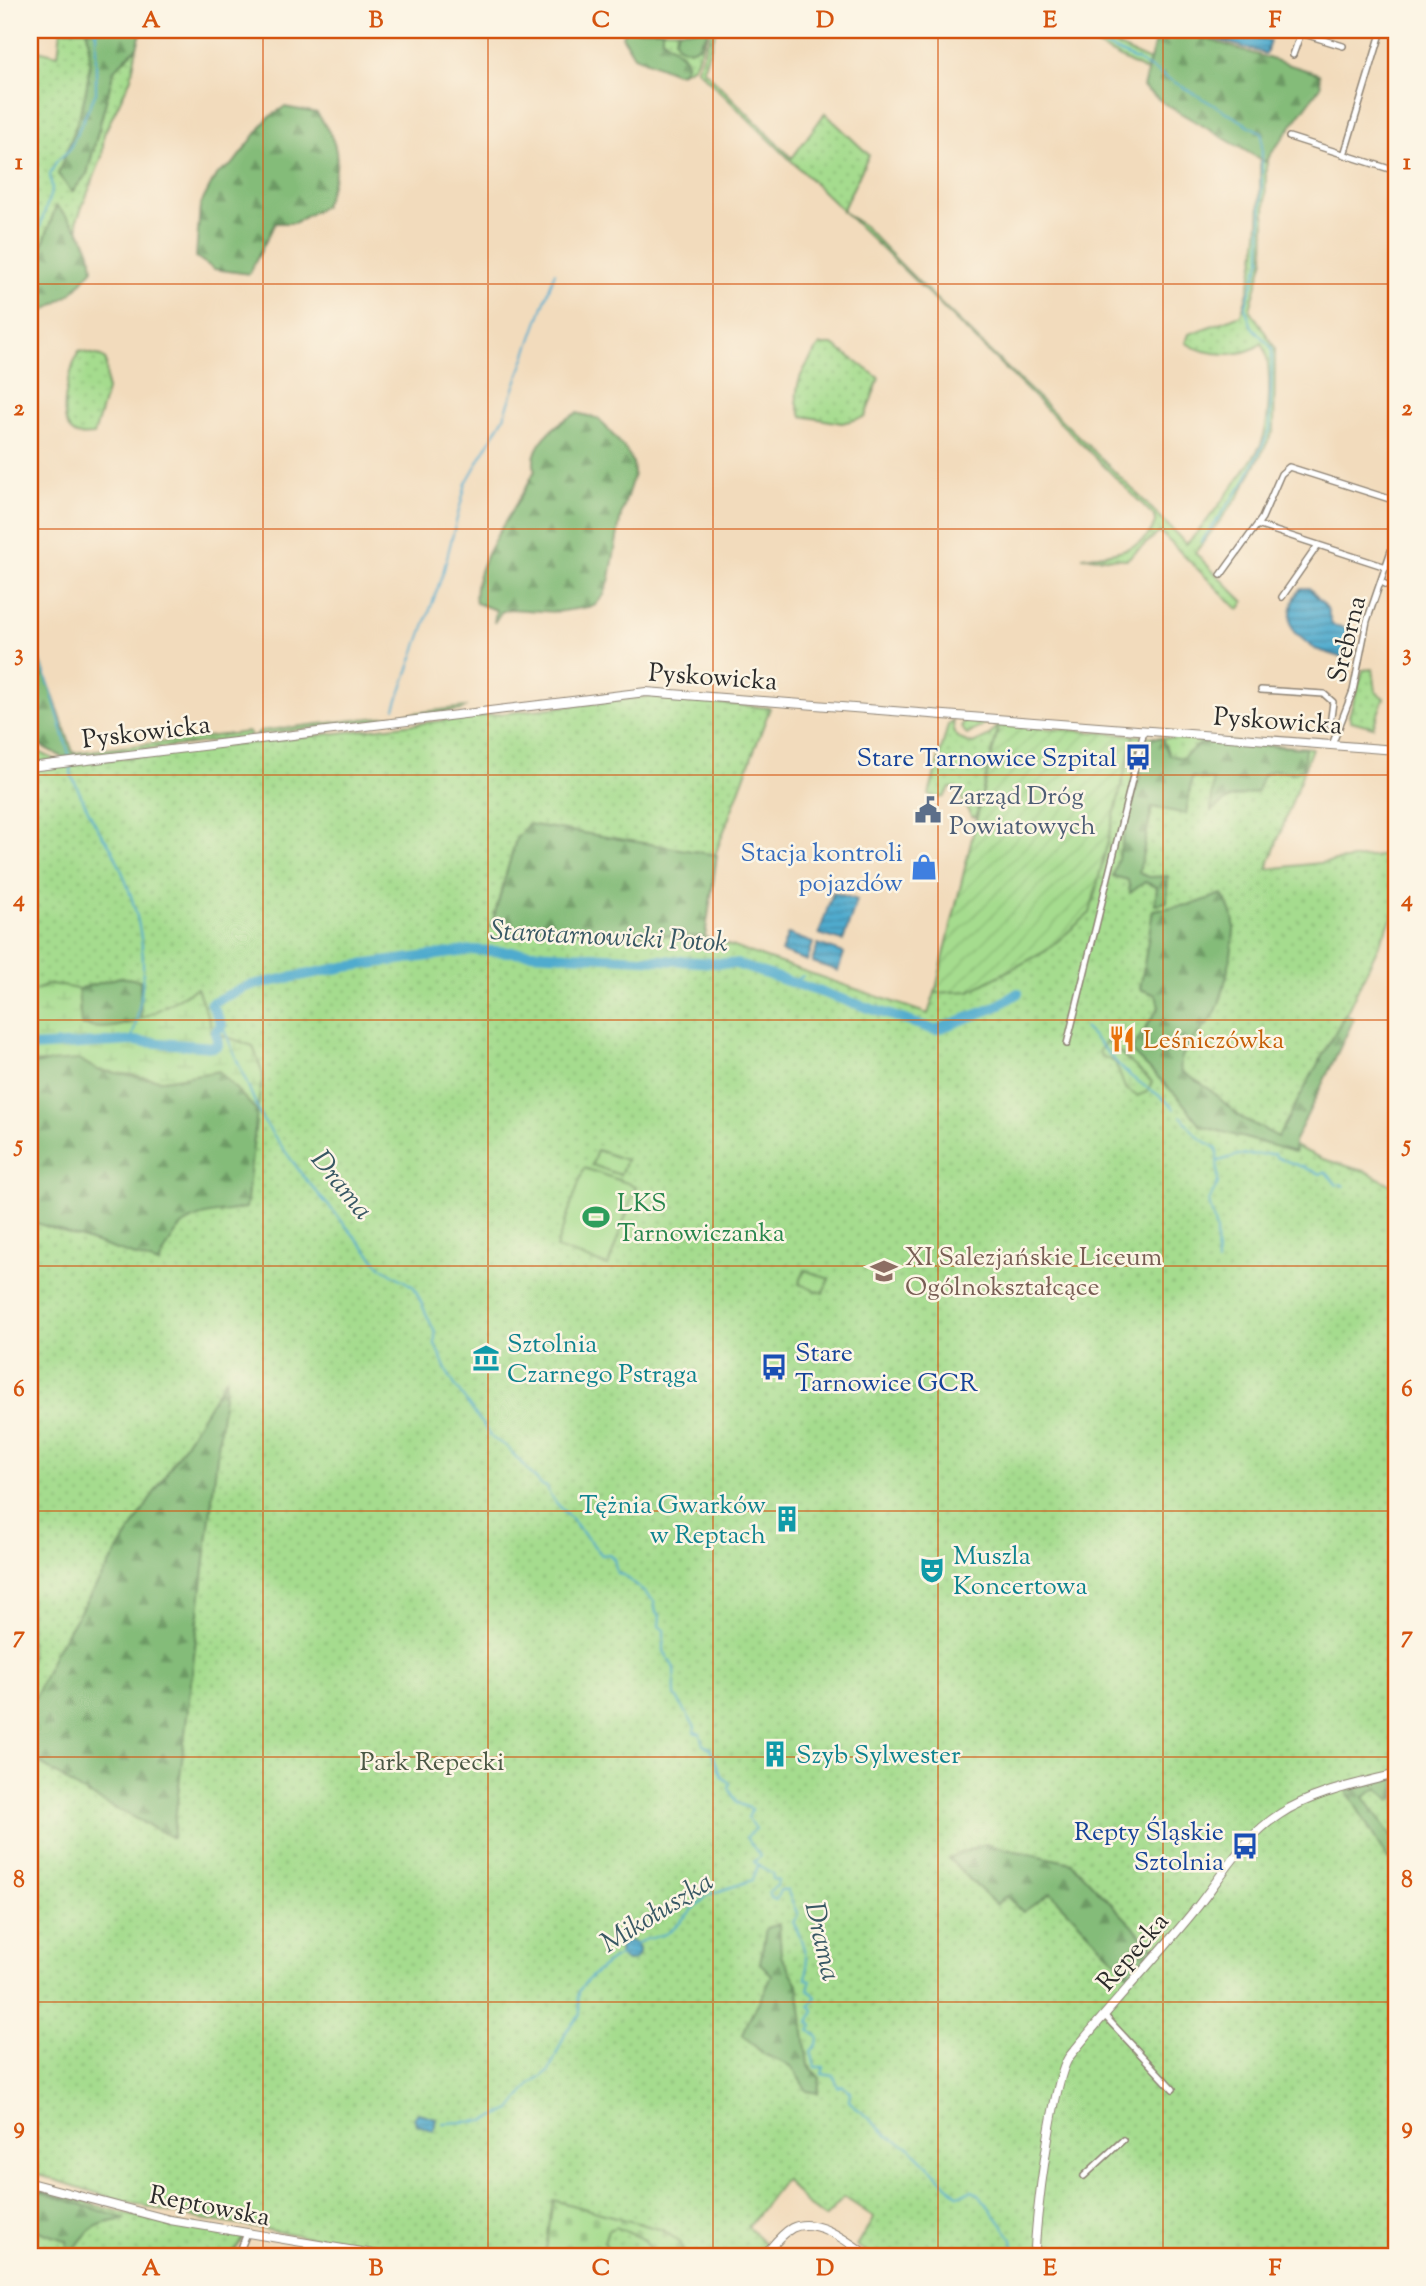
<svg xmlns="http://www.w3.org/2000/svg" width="1426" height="2286" font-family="'Sorts Mill Goudy',serif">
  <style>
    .grass { fill: url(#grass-dots); stroke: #68845c; stroke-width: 2 }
    .forest { fill: url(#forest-firs); stroke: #587452; stroke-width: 2 }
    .wetland { fill: url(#wetland-marsh); stroke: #68845c; stroke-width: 2 }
    .cemetery { fill: url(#cemetery-stones); stroke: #68845c; stroke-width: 2 }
    .garden { fill: url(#garden-furrows); stroke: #68845c; stroke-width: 2 }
    .pitch { fill: #a5dc8e; stroke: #68845c; stroke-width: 2 }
    .water { fill: url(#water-rules); stroke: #3e6b7c; stroke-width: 2 }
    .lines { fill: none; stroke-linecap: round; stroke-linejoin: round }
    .stream { stroke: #50abce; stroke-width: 2 }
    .river { stroke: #50abce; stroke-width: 10 }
    .street-casing { stroke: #8e8374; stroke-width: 8 }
    .secondary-casing { stroke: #8e8374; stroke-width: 10 }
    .street { stroke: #fff; stroke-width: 5 }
    .secondary { stroke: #fff; stroke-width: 8 }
    .grid { fill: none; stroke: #d5540f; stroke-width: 2; stroke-opacity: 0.55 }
    .labels { text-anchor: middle; stroke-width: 5; stroke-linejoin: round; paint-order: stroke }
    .street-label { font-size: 26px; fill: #2b2b2b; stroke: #fcf5e5 }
    .transit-label { font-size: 26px; fill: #164399; stroke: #fcf5e5; text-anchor: end }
    .service-label { font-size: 26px; fill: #4e5e75; stroke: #fcf5e5; text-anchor: start }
    .shop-label { font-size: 26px; fill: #366cbe; stroke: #fcf5e5; text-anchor: end }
    .food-label { font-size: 26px; fill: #c56008; stroke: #fcf5e5; text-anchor: start }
    .leisure-label { font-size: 26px; fill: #27864d; stroke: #fcf5e5; text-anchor: start }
    .education-label { font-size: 26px; fill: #785e54; stroke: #fcf5e5; text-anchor: start }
    .culture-label { font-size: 26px; fill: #0d838f; stroke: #fcf5e5; text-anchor: start }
    .park-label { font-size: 26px; fill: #4a5744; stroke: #fcf5e5 }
    .water-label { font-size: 28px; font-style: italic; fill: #385864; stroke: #fcf5e5 }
    .neatline { fill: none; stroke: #d5540f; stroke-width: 2.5 }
    .grid-label { font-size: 23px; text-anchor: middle; font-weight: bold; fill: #d5540f }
  </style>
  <defs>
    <pattern id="grass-dots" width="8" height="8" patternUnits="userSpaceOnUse" patternTransform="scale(1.75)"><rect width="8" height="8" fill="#a5dc8e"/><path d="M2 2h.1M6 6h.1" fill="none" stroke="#8ebd7b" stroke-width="1.8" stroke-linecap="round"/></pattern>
    <pattern id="forest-firs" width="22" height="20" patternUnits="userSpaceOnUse" patternTransform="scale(1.75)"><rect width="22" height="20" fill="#84bc79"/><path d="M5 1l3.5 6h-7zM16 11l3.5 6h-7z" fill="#6c9963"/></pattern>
    <pattern id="wetland-marsh" width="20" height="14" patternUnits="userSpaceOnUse" patternTransform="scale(1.75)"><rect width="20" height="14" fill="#a5dc8e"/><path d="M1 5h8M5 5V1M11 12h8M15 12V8" fill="none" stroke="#8ebd7b"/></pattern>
    <pattern id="cemetery-stones" width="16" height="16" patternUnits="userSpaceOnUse" patternTransform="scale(1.75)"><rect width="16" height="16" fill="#a5dc8e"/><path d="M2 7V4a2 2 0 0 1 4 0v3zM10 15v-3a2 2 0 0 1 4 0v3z" fill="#8ebd7b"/></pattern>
    <pattern id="garden-furrows" width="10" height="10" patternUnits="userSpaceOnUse" patternTransform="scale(1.75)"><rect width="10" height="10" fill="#a5dc8e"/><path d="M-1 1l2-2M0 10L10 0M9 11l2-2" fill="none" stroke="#8ebd7b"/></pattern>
    <pattern id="water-rules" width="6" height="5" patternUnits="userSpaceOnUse" patternTransform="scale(1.75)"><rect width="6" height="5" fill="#50abce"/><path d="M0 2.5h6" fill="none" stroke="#438ba7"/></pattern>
  </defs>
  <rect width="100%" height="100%" fill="#fcf5e5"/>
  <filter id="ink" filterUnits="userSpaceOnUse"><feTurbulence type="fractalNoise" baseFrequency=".0143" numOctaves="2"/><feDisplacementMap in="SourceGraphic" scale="14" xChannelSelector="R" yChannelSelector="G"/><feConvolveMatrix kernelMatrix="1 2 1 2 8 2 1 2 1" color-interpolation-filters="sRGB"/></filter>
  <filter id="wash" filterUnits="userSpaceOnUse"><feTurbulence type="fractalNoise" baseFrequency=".00686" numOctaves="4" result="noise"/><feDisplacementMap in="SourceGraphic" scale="28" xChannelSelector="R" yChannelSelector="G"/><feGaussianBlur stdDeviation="1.57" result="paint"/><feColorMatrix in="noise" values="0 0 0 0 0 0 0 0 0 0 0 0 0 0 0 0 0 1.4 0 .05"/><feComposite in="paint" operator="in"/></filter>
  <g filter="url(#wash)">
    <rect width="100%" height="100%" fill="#f2dbbc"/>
    <path class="grass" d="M61,30H87C97,81 76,127 58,174L72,192L87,174L114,70L137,47L131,78L104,134L102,157L77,220L79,231L56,206L36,265L30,272V48L58,55Z
      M662,30H679L675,39L699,46L708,33L694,66L682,72L687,63L681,53L662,38Z
      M712,30H716L703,69L792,158L825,113L869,155L842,211L864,226C968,336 1082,434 1186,544C1201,531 1253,461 1261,444C1270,423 1273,361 1262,343C1243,359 1206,356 1186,343L1189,334L1241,315C1259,261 1261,216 1260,159L1265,162L1269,157L1266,167L1264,259L1250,309L1275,348L1274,430L1239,496L1195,553L1244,602L1239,610L1160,532L1127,559L1082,557C1109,554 1150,551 1156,518C1005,366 850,219 697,69Z
      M1066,30H1081L1150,61L1146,71Z
      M820,345H833L879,378L865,417L842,423L802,416C788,390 804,367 820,345Z
      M79,351L101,356L106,361L107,390L94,435C89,435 82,436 77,435C52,425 71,367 79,351Z
      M1373,669L1376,692L1384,698L1373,727L1351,721L1349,716L1363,670Z
      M661,695L659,698L770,708L715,855L702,936L928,1014L935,993L946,992L1128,735L1312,748L1267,869L1396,854V909L1285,1142L1323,1159L1367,1172L1396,1187V2256H872L857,2246L874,2217L844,2197L825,2218L804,2202L785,2179L748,2227L768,2246L759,2256H425L184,2216L106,2196L30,2172V769Z
      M465,707L462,710L256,735L260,731Z
      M953,720C953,737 957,739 973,744L988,737L999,725L976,817L971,816L956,788H950L944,797L935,798L929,795L948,725Z
      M966,720L988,722L967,735L961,727Z
      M248,732L251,735L247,737L75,758V753Z
      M30,748L56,760L30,764Z
      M30,2187L153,2221L244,2236L232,2256H30Z"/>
    <path class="forest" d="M87,30H142L137,47L114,70L87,174L72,192L58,174C76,127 97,81 87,30Z
      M626,30H662V38L685,57L687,63L682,72L676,73L634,56L622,36Z
      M679,30H709L699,46L690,50L678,46L675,39Z
      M1158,30H1178L1319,74L1321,86L1265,162L1165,104L1143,87Z
      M284,107L317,113C344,151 340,164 324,206L294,223H275L249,274L214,269L196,257L200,206L216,175L233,164L268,118Z
      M56,206C74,222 92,244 93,269L72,293L30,320V272L36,265Z
      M577,413L599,419L626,450L633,463L634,474L621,515L610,578L604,595L594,606L557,612L509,609L501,612L494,623L496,610L476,603C469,564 520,505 535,470C528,445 557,423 577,413Z
      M30,631L75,758L66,759L30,740Z
      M1153,738H1162L1169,755L1182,758L1202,742L1305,748L1303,768L1295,773L1275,770L1263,775L1257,792L1230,798L1211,811L1213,780L1192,777L1186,814L1152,807L1139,873L1149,877L1168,876L1167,902L1155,905L1157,887L1145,882L1130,893L1128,880L1113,876L1148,746Z
      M528,824L717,855L705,937L491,927L516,839Z
      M1222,894C1227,902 1234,914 1234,924C1235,943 1223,998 1215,1013C1206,1030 1176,1049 1181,1071L1208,1088L1240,1117L1278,1137L1345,1014L1354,1019L1294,1142L1295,1152L1201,1126L1179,1098L1131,1051L1159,1007L1156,995L1140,989L1153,910L1194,904Z
      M120,977L140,980L141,1020L99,1031L81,1026L78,989Z
      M54,1060H80L98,1070L162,1080L219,1071L257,1111L246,1208C193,1218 182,1211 159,1264L30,1221V1063L40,1064Z
      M226,1378L173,1838L81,1791L30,1756V1709L54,1653Z
      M1396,1777V1796L1390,1800L1378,1788L1364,1797L1396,1843V1853L1388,1860L1347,1791Z
      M984,1844L1072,1863L1155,1949L1131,1977L1051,1893L1023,1912L1006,1896L996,1905L948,1858Z
      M779,1924L781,1956L798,1984L808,2065L820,2078L818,2093L807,2091L791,2066L763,2054L743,2035C749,2013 764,1998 772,1975L760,1963L766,1928Z
      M30,2188L126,2219C93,2223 88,2229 70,2256H66L67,2241L30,2228Z"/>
    <path class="wetland" d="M51,984L78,989L81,1025C122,1038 162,1007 197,988L210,1022V1031L253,1046L263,1075L257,1111L219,1071L162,1080L98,1070L80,1060L30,1063V992Z
      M1107,1041L1152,1082L1147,1092L1137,1096L1125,1088L1115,1062L1101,1056L1099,1051Z"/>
    <path class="cemetery" d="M553,2200L663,2230L681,2243L683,2252L681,2256H653L645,2240L616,2227L608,2230L604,2242L607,2248L620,2256H545Z"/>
    <path class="garden" d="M999,725L1134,735L1090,913L1046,951L970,991L935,993Z"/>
    <path class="pitch" d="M597,1150L626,1160L620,1175L592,1165Z
      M584,1168L636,1186L608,1266L556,1248Z
      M805,1270L829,1279L823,1293L799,1284Z"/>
    <path class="water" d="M1204,30H1233L1270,41L1266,54L1203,35Z
      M1301,588H1309L1327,608L1332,625L1348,628L1349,649L1344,658L1315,649L1294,632C1287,620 1292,599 1301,588Z
      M833,892L857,900L843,941L819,934Z
      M788,934L813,943L807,961L781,952Z
      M818,944L844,953L838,971L812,962Z
      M619 1951a10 10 0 1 1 20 0a10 10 0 1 1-20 0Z
      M418,2113L436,2118L434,2131L416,2124L414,2117Z"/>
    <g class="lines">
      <path class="stream" d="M1071,30L1138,61L1262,133L1261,259L1245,307L1252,327L1272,348L1270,430L1244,483L1201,542
        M30,258L52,189L50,174L56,162L69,150L96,93V30
        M30,634L51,690L70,758
        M395,708L443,573L466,483L504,417L555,272
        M71,767V774C80,793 89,814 100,832C103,838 109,843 112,849C144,916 153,970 131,1041
        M792,982L803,976
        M222,1025L262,1119L303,1176L381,1267L414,1287L435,1333V1344L447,1372L456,1387L492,1438L507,1447L541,1485L547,1487L550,1496L573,1521
        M1084,1028C1101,1043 1112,1060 1129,1075C1144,1087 1162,1094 1174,1109
        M1181,1116L1197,1136L1217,1149L1218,1183L1209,1201L1216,1231L1217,1263
        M1219,1161L1238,1155L1275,1154L1276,1157L1321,1174L1325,1171L1337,1185
        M1340,1184L1344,1186
        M574,1523L602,1555L609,1554L614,1559L617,1573L625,1576L654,1601L656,1613L660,1615L659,1626L664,1630V1651L674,1668L675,1695L695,1727L694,1732L700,1734L703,1745L710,1748L722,1777L730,1783L729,1788L737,1803L752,1809L748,1818L756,1829L746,1837L760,1856L754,1862L773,1874L772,1879L778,1880L777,1886L769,1891L771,1898L776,1900L780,1890H787L798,1915L793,1922C801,1936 810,1961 806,1979L811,1980L808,1989L816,1997L810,2006L814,2011L809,2022L813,2026L810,2031L818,2036L817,2045L811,2051L815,2067H824L822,2074L834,2076L838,2087L842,2085L850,2092L849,2101L888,2136L911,2149L958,2195L972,2191L979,2194L1012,2238L1014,2256
        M634,1945C645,1937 657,1939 669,1932L708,1895L752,1880L758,1866
        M443,2123L484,2121L511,2110L531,2084L549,2071L567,2030L580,2014C580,2006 577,2001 579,1992C582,1982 611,1959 621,1955"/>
      <path class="river" d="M30,1047L131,1041L214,1047L218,1045L216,1031L222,1025L211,1003L248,986L345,967L474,950L736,964L935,1030L994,1008L1018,993"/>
    </g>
  </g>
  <g filter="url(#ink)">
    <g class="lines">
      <g class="street-casing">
        <path id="street" d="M1301,33L1343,46
          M1293,55L1302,30
          M1289,137L1396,171
          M1344,155L1382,30
          M1257,525L1386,567
          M1221,575L1262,518L1281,474L1289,467L1396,501
          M1381,582L1396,589
          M1282,597L1318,545
          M1261,690L1324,694L1333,702L1330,725L1338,730
          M1332,745L1353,691L1367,621L1396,536
          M1067,1044L1144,731
          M1104,2015L1173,2089
          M1084,2176L1123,2140
          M238,2256L247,2233"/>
      </g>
      <g class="secondary-casing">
        <path id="secondary" d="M30,767L646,692L1396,750
          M30,2183L170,2220L385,2256
          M764,2256C772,2247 781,2234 792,2228C816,2216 850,2243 868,2256
          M1035,2256C1034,2224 1053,2081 1069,2057C1111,2005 1157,1957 1198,1906C1223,1874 1245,1836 1280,1814C1314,1792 1358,1784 1396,1774"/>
      </g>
      <use href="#street" class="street"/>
      <use href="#secondary" class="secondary"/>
    </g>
  </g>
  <path class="grid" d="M263,30V2256M488,30V2256M713,30V2256M938,30V2256M1163,30V2256M30,284H1396M30,529H1396M30,775H1396M30,1020H1396M30,1266H1396M30,1511H1396M30,1757H1396M30,2002H1396"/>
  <defs>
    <g id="bus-bare" transform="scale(2.1)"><path d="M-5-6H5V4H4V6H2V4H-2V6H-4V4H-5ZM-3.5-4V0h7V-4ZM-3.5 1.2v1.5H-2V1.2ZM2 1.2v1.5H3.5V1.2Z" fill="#1a4fb4" stroke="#fcf5e5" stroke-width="2.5" paint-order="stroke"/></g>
    <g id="civic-bare" transform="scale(2.1)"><path d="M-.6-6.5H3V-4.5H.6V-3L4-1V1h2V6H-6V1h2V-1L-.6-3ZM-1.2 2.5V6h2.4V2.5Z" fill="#5c6f8a" stroke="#fcf5e5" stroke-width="2.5" paint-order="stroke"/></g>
    <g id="shop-bare" transform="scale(2.1)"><path d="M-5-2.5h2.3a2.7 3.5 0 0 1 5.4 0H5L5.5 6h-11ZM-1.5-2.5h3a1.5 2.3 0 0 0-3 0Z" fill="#3f7fe0" stroke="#fcf5e5" stroke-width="2.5" paint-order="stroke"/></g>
    <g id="restaurant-bare" transform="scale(2.1)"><path d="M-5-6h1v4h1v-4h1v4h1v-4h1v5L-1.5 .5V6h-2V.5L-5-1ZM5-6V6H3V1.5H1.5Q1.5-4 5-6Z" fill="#e8710a" stroke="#fcf5e5" stroke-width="2.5" paint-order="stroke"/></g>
    <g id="stadium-bare" transform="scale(2.1)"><path d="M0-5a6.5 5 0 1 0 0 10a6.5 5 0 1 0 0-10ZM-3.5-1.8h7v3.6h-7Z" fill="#2e9e5b" stroke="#fcf5e5" stroke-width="2.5" paint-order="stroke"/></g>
    <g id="school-bare" transform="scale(2.1)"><path d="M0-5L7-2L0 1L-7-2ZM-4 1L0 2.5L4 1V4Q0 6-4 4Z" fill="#8d6e63" stroke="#fcf5e5" stroke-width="2.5" paint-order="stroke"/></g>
    <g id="museum-bare" transform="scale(2.1)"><path d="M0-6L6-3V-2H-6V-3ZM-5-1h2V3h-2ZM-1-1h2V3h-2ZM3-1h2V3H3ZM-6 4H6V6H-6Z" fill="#0f9aa8" stroke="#fcf5e5" stroke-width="2.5" paint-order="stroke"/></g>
    <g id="building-bare" transform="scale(2.1)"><path d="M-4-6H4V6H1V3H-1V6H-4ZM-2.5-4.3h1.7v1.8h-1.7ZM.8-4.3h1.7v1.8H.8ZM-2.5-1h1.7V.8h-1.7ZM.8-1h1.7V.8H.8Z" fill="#0f9aa8" stroke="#fcf5e5" stroke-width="2.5" paint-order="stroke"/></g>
    <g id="theatre-bare" transform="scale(2.1)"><path d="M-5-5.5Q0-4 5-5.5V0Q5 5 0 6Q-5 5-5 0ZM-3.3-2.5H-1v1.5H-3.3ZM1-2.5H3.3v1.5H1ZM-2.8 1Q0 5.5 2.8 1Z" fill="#0f9aa8" stroke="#fcf5e5" stroke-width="2.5" paint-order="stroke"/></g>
  </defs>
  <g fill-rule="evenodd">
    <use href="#bus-bare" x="1138" y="757"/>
    <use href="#civic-bare" x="928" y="810"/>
    <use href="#shop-bare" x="924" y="867"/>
    <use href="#restaurant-bare" x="1122" y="1039"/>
    <use href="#stadium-bare" x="596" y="1217"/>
    <use href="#school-bare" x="884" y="1271"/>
    <use href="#museum-bare" x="486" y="1358"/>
    <use href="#bus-bare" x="774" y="1367"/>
    <use href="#building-bare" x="787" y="1519"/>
    <use href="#theatre-bare" x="932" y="1570"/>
    <use href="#building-bare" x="775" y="1754"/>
    <use href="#bus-bare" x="1245" y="1846"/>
  </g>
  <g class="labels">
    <g class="street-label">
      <text transform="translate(1346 639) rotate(-76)" y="9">Srebrna</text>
      <text transform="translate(713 676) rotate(4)" y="9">Pyskowicka</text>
      <text transform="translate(1278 720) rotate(4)" y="9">Pyskowicka</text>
      <text transform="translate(146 731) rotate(-7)" y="9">Pyskowicka</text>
      <text transform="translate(1132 1951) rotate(-49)" y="9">Repecka</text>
      <text transform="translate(210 2205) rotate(11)" y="9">Reptowska</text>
    </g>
    <g class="transit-label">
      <text x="1117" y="766">Stare Tarnowice Szpital</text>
      <text x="795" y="1361" text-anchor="start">Stare<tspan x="795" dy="30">Tarnowice GCR</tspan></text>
      <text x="1224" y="1840">Repty Śląskie<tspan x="1224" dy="30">Sztolnia</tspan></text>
    </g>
    <g class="service-label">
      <text x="949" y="804">Zarząd Dróg<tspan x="949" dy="30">Powiatowych</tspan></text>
    </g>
    <g class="shop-label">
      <text x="903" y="861">Stacja kontroli<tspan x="903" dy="30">pojazdów</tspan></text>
    </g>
    <g class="food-label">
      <text x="1143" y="1048">Leśniczówka</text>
    </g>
    <g class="leisure-label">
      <text x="617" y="1211">LKS<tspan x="617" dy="30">Tarnowiczanka</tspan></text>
    </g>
    <g class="education-label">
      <text x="905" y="1265">XI Salezjańskie Liceum<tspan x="905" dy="30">Ogólnokształcące</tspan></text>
    </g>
    <g class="culture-label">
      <text x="507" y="1352">Sztolnia<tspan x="507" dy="30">Czarnego Pstrąga</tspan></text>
      <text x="766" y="1513" text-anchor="end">Tężnia Gwarków<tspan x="766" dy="30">w Reptach</tspan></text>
      <text x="953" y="1564">Muszla<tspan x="953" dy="30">Koncertowa</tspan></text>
      <text x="796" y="1763">Szyb Sylwester</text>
    </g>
    <g class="park-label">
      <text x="432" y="1770">Park Repecki</text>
    </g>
    <g class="water-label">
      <text transform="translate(609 935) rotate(3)" y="10">Starotarnowicki Potok</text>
      <text transform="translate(343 1184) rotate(51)" y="10">Drama</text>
      <text transform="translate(656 1911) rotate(-32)" y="10">Mikołuszka</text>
      <text transform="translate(824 1941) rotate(77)" y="10">Drama</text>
    </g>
  </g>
  <rect width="1426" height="2286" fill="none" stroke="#fcf5e5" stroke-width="77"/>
  <rect x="38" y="38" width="1350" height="2210" class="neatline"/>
  <g class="grid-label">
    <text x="151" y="27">A</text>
    <text x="376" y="27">B</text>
    <text x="601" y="27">C</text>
    <text x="825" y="27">D</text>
    <text x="1050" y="27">E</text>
    <text x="1275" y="27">F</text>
    <text x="19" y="169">1</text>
    <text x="1407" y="169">1</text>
    <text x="19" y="415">2</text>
    <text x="1407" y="415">2</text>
    <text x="19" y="660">3</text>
    <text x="1407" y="660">3</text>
    <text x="19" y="906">4</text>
    <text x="1407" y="906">4</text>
    <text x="19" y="1151">5</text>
    <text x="1407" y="1151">5</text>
    <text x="19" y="1396">6</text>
    <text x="1407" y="1396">6</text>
    <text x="19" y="1642">7</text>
    <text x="1407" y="1642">7</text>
    <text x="19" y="1887">8</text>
    <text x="1407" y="1887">8</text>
    <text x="19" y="2133">9</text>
    <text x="1407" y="2133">9</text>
    <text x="151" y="2275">A</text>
    <text x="376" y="2275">B</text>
    <text x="601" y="2275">C</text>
    <text x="825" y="2275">D</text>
    <text x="1050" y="2275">E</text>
    <text x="1275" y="2275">F</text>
  </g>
</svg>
